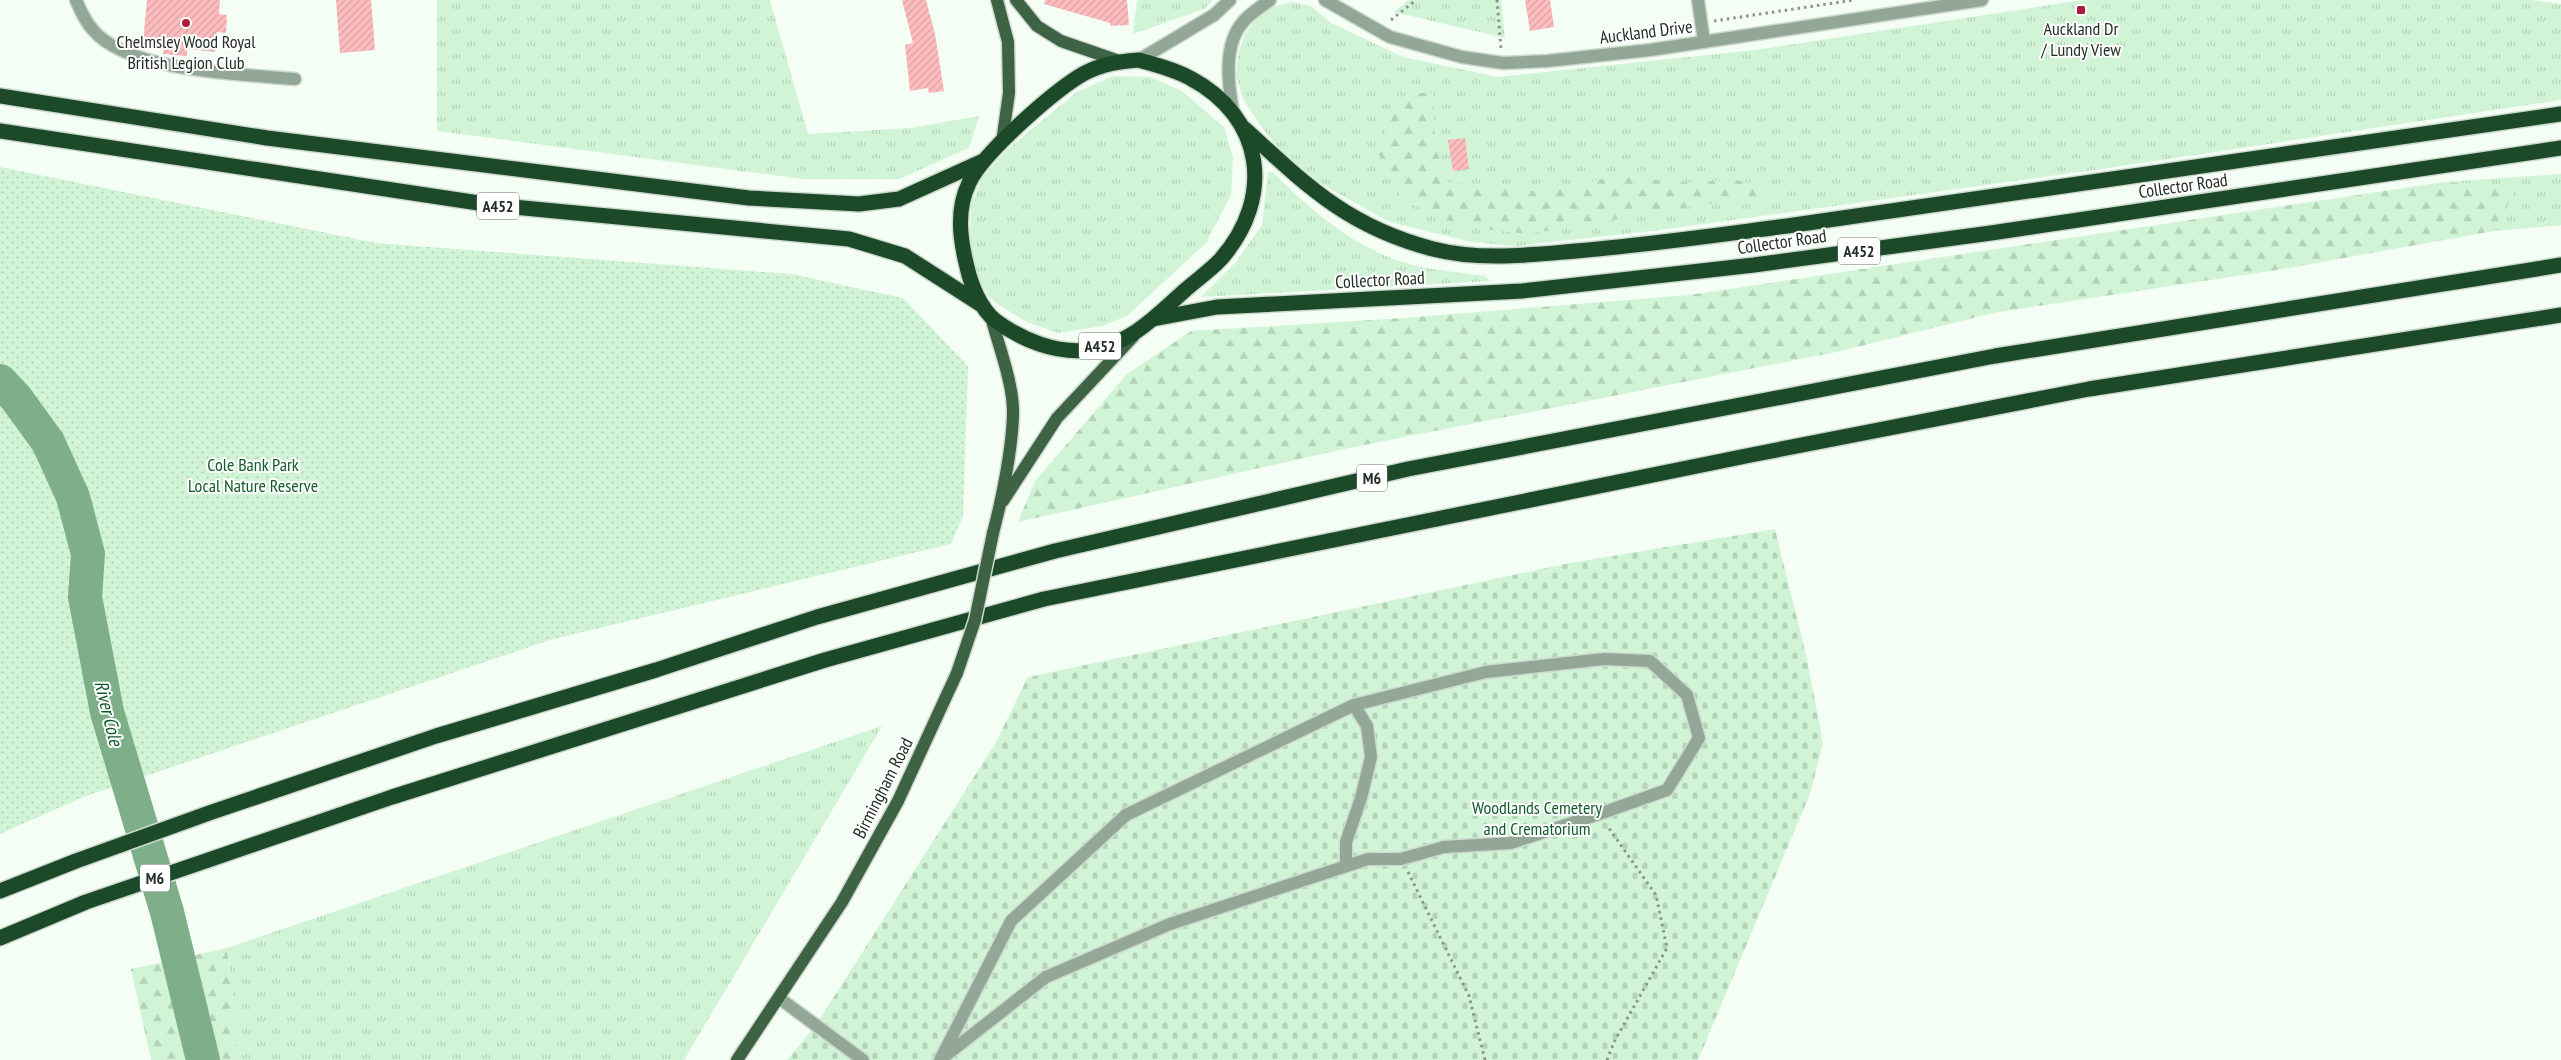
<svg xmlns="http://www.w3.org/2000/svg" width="2561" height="1060" font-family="'PT Sans Narrow',sans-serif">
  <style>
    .grass { fill: url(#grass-tufts) }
    .forest { fill: url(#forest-firs) }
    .cemetery { fill: url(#cemetery-stones) }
    .park { fill: url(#park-dots) }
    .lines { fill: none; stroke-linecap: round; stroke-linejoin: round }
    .river { stroke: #7faf88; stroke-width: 34 }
    .building { fill: url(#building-hatch) }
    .minor-casing { stroke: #ced9d0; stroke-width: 15 }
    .major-casing { stroke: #ced9d0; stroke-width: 15 }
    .highway-casing { stroke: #ced9d0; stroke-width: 18 }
    .path { stroke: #8a958c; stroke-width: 3; stroke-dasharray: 2.5 4; stroke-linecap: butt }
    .minor { stroke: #93a796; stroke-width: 12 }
    .major { stroke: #3d6244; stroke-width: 12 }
    .highway { stroke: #1c4a28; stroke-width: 15 }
    .major-bridge-casing { stroke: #ced9d0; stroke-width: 15; stroke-linecap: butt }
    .major-bridge { stroke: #3d6244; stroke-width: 12 }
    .poi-dot { fill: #af1b3b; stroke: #fff; stroke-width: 2 }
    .labels { text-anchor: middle; stroke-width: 4; stroke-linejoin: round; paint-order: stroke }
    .shield { fill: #fff; stroke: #656d66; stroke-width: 1 }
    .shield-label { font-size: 16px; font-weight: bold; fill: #232e25 }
    .poi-label { font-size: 18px; fill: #232e25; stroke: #fff }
    .street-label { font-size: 18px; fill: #232e25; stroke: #fff }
    .park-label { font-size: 18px; fill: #135c2b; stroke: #fff }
    .water-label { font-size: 19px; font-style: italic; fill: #0c5828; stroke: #fff }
  </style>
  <defs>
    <pattern id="grass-tufts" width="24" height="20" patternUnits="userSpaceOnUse" patternTransform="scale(1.25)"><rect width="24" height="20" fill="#d1f4d7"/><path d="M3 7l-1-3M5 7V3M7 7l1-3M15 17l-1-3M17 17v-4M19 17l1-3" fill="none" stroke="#b3d2b8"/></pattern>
    <pattern id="forest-firs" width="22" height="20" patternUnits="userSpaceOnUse" patternTransform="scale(1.25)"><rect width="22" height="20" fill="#d1f4d7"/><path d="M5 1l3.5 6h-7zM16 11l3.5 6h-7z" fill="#b3d2b8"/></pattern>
    <pattern id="cemetery-stones" width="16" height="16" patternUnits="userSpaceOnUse" patternTransform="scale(1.25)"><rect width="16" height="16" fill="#d1f4d7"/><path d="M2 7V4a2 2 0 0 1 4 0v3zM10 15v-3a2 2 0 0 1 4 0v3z" fill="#b3d2b8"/></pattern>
    <pattern id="park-dots" width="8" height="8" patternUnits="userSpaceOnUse" patternTransform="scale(1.25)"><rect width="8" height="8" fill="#d1f4d7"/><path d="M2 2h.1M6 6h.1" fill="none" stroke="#b3d2b8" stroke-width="1.8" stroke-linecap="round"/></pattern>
    <pattern id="building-hatch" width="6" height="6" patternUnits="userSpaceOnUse" patternTransform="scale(1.25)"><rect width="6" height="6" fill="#fdbcbe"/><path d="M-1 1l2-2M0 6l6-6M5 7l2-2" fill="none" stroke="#d9a2a3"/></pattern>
  </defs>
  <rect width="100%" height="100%" fill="#f4fef5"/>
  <path class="grass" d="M437,0H770L808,134L911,128L979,116L969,148L899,179H803L437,131Z
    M1137,0H1213L1204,9L1133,34Z
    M1409,0H1501L1505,38L1394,12Z
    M2083,0H2531L2561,4V100L2101,169L1660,230L1516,246L1472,242L1390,222L1318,182L1277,147L1261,126L1243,99L1236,75L1239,51L1245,34L1256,19L1272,7L1291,2L1311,6L1331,23L1403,57L1498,77L1755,50Z
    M1113,76L1150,77L1182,91L1224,127L1233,158L1231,195L1206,243L1127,316L1102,326L1058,333L1027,322L996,303L988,296L979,279L970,248L971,205L983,176L1007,150L1077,92Z
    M1268,172L1274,173C1312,212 1358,251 1413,265C1436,271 1461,272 1485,276L1490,281L1201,297L1236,262L1262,225Z
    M2561,174V225L2494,231L2517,187L2444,182Z
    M882,726L684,1060H239L227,948Z"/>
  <path class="forest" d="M1433,92L1435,145L1447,182L1542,192L1620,175L1672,183L1736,180L1779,188L1758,200L1706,204L1528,234L1459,226L1403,200L1378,153L1388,123L1408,94Z
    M2444,182L2518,186L2494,231L2277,270L1993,313L1841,351L1349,448L1018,522L1035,481L1127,374L1191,331L1404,318L1689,295Z
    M227,948L239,1060H151L131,969Z"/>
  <path class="cemetery" d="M1775,529L1807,659L1823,743L1810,794L1698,1060H787L816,1025L995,744L1028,677L1570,563Z"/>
  <path class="park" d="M0,167L376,243L791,274L903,298L968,366L963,516L951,544L553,639L83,797L0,834Z"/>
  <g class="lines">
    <path class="river" d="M0,381L16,398L48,442L73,497L88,554L85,597L107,712L167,912L203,1060"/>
  </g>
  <path class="building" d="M147,0H220L219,14L227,15L226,33L217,32L215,52L187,49V56L163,54L164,45L143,43Z
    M336,0H371L375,50L340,53Z
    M902,0H926L935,34L944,91L929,93L928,88L910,91L905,45L913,43Z
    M1045,0H1127L1129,25L1110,26V23L1044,4Z
    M1525,0H1550L1554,27L1530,31Z
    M1465,138L1469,169L1453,171L1448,140Z"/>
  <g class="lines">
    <g class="minor-casing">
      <path id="minor" d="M76,0C80,10 86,22 93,30C128,72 243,74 295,79
        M1325,0L1390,37L1462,57L1503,63L1547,61L1650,50L1982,0
        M1698,0L1704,42
        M1139,60L1214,15L1230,0
        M1233,111C1228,84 1223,45 1243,22C1250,13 1261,7 1270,0
        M1346,865V842L1361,798L1371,757L1367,726L1354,705
        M779,998L863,1060
        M940,1060L1011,921L1126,815L1354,705L1486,672L1604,659L1650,661L1687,695L1699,738L1667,790L1599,814L1511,843L1444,847L1401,859H1368L1170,924L1046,977L940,1060"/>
    </g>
    <g class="major-casing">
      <path id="major" d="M997,0L1008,42L1009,93L1002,142
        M1016,0L1037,26L1061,41L1119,61
        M991,317C999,347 1014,385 1013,415C1012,450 1002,499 993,533
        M1003,501L1057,418L1133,337
        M737,1060L842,902L898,801L957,673"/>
    </g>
    <g class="highway-casing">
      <path id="highway" d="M1139,60C1156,65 1174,69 1190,78C1264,117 1275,197 1221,259C1210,271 1195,281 1183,292C1155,317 1129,345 1089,350C1056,354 1022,340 996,321C981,310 971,285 967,267C960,239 956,210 969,183C982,154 1050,95 1078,77C1095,66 1119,61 1139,60Z
        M0,96L267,138L749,198L859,204L899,199L983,161
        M1245,129C1307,186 1348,227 1433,249C1480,261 1529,255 1576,251C1647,245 1717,235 1787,226C2045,191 2303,153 2561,114
        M0,131L492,205L849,239L905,256L983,306
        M1153,319L1217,307L1522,291L1754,265L1991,233L2561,148
        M0,891L76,861L212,812L436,736L656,670L817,617L1055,551L1408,469L1995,356L2561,265
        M0,938L86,902L392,797L825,660L1044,599L1751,455L2089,389L2561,315"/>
    </g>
    <path class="path" d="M1497,0L1501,49
      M1391,20L1416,0
      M1714,21L1854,0
      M1635,34L1686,26
      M1408,872L1469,996L1485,1060
      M1607,1060L1614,1042L1667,948L1656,895L1608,827"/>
    <use href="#minor" class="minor"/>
    <use href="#major" class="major"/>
    <use href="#highway" class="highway"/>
    <g class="major-bridge-casing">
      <path id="major-bridge" d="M957,673L975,620L993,533"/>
    </g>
    <use href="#major-bridge" class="major-bridge"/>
  </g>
  <g class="poi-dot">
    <rect x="2076" y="5" width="10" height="10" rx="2.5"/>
    <circle cx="186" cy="23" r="5"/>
  </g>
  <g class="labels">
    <g class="shield">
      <rect x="477" y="192.5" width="42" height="27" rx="4"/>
      <rect x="1838" y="237.5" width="42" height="27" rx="4"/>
      <rect x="1079" y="332.5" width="42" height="27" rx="4"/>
      <rect x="1357" y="464.5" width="30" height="27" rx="4"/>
      <rect x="140" y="864.5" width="30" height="27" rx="4"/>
    </g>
    <g class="shield-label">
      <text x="498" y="212">A452</text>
      <text x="1859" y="257">A452</text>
      <text x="1100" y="352">A452</text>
      <text x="1372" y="484">M6</text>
      <text x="155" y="884">M6</text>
    </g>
    <g class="poi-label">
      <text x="2081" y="35">Auckland Dr<tspan x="2081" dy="21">/ Lundy View</tspan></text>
      <text x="186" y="48">Chelmsley Wood Royal<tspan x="186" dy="21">British Legion Club</tspan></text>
    </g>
    <g class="street-label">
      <text transform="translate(1646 32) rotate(-7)" y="6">Auckland Drive</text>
      <text transform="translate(2183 186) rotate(-8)" y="6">Collector Road</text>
      <text transform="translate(1782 242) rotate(-8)" y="6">Collector Road</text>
      <text transform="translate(1380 280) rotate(-3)" y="6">Collector Road</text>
      <text transform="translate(883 788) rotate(-63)" y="6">Birmingham Road</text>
    </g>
    <g class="park-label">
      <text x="253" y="471">Cole Bank Park<tspan x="253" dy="21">Local Nature Reserve</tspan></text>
      <text x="1537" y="814">Woodlands Cemetery<tspan x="1537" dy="21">and Crematorium</tspan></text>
    </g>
    <g class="water-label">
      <text transform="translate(109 713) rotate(76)" y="7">River Cole</text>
    </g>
  </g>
</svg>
